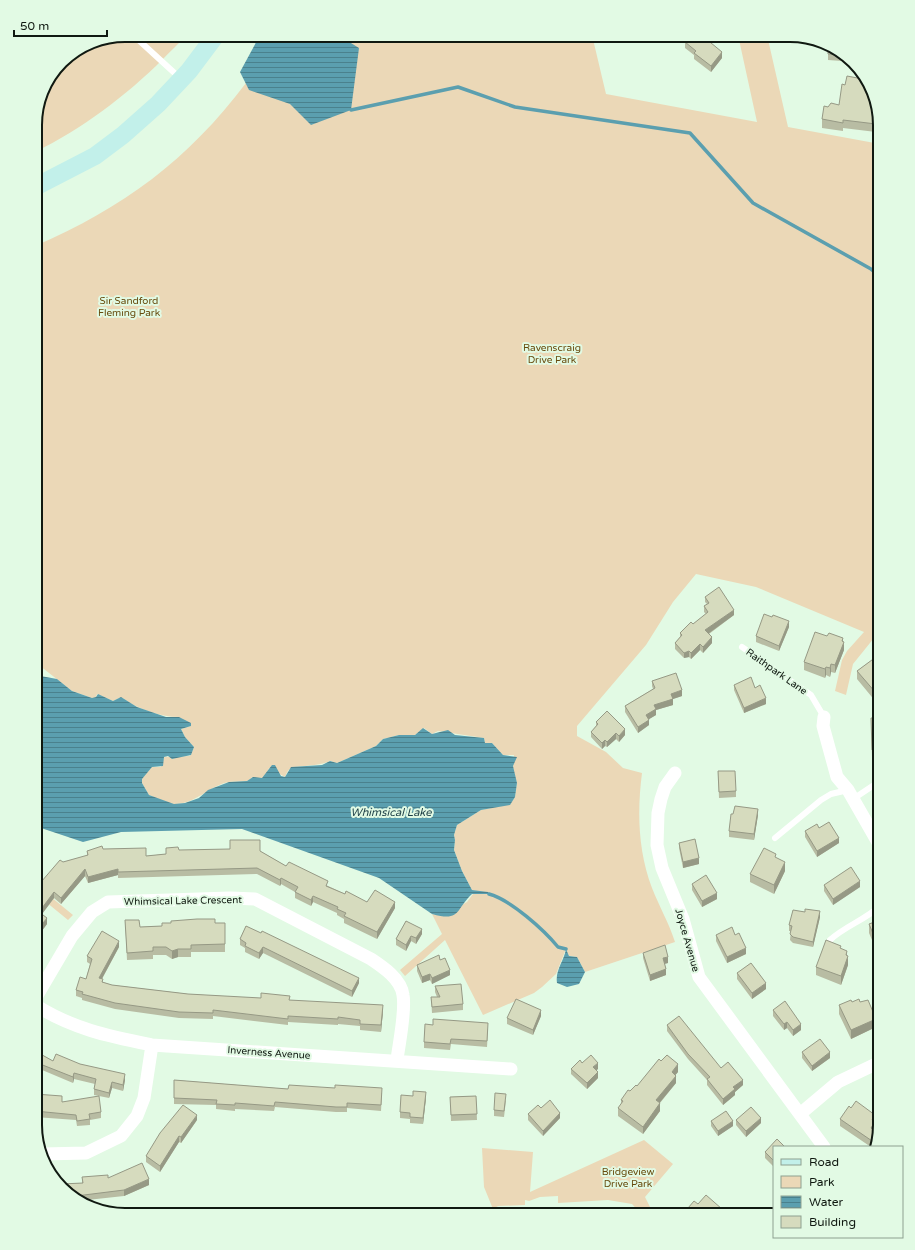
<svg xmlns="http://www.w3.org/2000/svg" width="915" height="1250" font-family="'Varela Round',sans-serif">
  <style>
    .park { fill: #ebd8b7 }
    .water { fill: url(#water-rules) }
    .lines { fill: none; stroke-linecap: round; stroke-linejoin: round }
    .stream { stroke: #5b9faf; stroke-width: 3.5 }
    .lane { stroke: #fff; stroke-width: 6 }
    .street { stroke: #fff; stroke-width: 13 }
    .secondary { stroke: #c2f0ea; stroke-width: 18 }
    .wall { fill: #b8bca3 }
    .shaded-wall { fill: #969985 }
    .building { fill: #d6dbbe; stroke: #969985 }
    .labels { text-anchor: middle; stroke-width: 4; stroke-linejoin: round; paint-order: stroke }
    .park-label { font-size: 10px; fill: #674b0d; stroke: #e2fae4 }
    .street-label { font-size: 10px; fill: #101911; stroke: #e2fae4 }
    .water-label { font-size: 11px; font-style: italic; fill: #1b3d45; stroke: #e2fae4 }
    .rim { fill: none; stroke: #101911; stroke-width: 2 }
  </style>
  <defs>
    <pattern id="water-rules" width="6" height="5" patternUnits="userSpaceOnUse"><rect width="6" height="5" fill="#5b9faf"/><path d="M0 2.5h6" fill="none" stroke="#4a818d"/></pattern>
  </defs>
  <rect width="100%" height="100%" fill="#e2fae4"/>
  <path class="park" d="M125,35H186C179,44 170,51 163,59C126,96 82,129 35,152V119L44,85L66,58L91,42Z
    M277,35H592L606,94L757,122L738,35H767L788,127L880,144V641L874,638L853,664L846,695L835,691L842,660L847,651L864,632L756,587L696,574L673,602L646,645L577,726V736L606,752L623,768L642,773C637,812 638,851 652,888C659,906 669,923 675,942L585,972L577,957L569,956L566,949L556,974L542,987L534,993L483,1015L445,940L405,976L400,970L442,934L432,914L442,916L467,902L473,894H489L472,890L462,871L454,850L455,840L454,835L457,825L481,810L510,804L515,797L517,783L513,768L514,755H503L492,743H485L484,738L438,731L432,734L424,728L415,735H399L383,739L376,746L337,763L330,761C318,767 295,765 290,769C287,771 286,775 285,777L269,768L266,775L262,778L252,777C248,784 236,781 229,782C210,785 196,804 175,804C166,804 157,798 149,795L142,783V778L152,767H161L164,757L190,756L194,747L185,737L181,729L191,726L179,717C160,717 137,709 121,697L113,701L97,694L96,697L92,698L72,691L35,662V246C123,208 188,160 246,83C257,68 267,51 277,35Z
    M35,884L73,915L68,920L35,893Z
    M644,1140L673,1164L645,1197L654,1215H642L632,1204L608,1200L558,1203V1196L540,1197L529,1201L525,1200V1205L498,1206L493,1209L484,1187L482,1148L533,1152L530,1192Z"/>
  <path class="water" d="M260,35H338L359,48L351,110L311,125L290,104L249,90L240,72Z
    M35,675L57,679L72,691L92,698L96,697L98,694L113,701L121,697L137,707L166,717H179L191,723V726L181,729L185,737L194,747L191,755L172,759L168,756L164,757L163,766L152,767L142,779V783L149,795L174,804L185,803L199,798L208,790L229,782L247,781L253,777L262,778L272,765H275L281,776L285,777L291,767L322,765L330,761L337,763L376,746L383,739L399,735H415L423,728L432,734L448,730L455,735L484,738L485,743H492L503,755L517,757L513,766L517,783L515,797L510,805L481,810L457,825L454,835L455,840L454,850L462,871L472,890L488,892L489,894H472C455,910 461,922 432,914L379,878L242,829L121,832L83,842L35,826Z
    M566,949L569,956L577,957L585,972L579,984L567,987L557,983C555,970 564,961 566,949Z"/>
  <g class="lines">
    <path class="stream" d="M351,110L458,87L515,107L690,133L753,203L871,269L880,276
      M489,894C511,900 544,930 558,947L566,949"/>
    <path class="lane" d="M133,35L180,78
      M742,647L811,695L824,717
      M853,799L880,781
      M775,838L821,800L831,794L848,790
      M830,940C845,926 865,920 880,906"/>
    <path class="street" d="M824,717L823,726L837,777L848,790L880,846
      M675,773L665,787L661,799L658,813L657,845L662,868L683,919L699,977L824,1147
      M35,999L72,936L92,912L108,902L230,898L255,899L371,959C383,967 401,979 403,995C406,1011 399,1043 397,1060
      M35,1005C73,1029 108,1036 152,1045L511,1069
      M800,1114L838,1082L880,1062
      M43,1154L86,1153L121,1136L137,1116L144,1098L152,1045"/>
    <path class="secondary" d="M35,187L95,156L123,135L158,104L189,71L216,35"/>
  </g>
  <path class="wall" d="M685,42L722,58L711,72L694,59V55L685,48Z
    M828,54L843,55L842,61L828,60Z
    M872,102L879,120L876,132L843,128V131L822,128V119L828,107L839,105Z
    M705,597L734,615L709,634L712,643L703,653L700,650L691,659L689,657L684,658L675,649V643L680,637V633L693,624L706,614L704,612V606L707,604L705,602Z
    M772,617L789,627L779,651L756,642V636Z
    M843,642L844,650L835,673L831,672L830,677L826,675L825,678L804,670V662Z
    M880,654V699L876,702L857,679V671Z
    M652,681L682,696L673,699V705L656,710V715L649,719V725L638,733L625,712V706L653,689L652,686Z
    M734,685L755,688L766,704L744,713L734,690Z
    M871,718H880V758H872Z
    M596,722L625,735L619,742L616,739L607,747L605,746L602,749L591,737V732L596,726Z
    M718,771L736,791V797L719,798Z
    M758,815L754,840L729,837V831Z
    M819,828L839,843L817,857L805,837V831Z
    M679,843L699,864L683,868L679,848Z
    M103,849L146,856L166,854L179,850L260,851L286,866L345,894L367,902L395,908L377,939L344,923V919L337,915V913L313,902L311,906L295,898V892L281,884L280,886L257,874L118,878V875L88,883L85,876L61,904L54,898L42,914L47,924L35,940V889L63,862L87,856V851Z
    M776,858L785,871L774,894L750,882V874Z
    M692,884L717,899L702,907L692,890Z
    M824,885L860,887L833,905L824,891Z
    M880,916L878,954L869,933V924L878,920V917Z
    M820,917L813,947L793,943L790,940L791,931H789V925Z
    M125,920L140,927L225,923V952H191V957H178L172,959L166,955H153V959L127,960Z
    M406,921L422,934L416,944L411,941L406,951L396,945V939Z
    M246,926L359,983L352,997L263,953L259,959L245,952V948L240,945V939Z
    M716,935H735L746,954L727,963L716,941Z
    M119,947L102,979L103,982L112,985L188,994L290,1000L383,1011L381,1032L360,1030V1026L338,1024V1025L288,1022V1025L213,1016V1019L179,1018L115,1009L82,1000V998L76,996V990L86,979L90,964L87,962V956Z
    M841,949L847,956L848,965L841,985L816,975V967Z
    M643,953L668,963L665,964L666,975L650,981L643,958Z
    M440,960L450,975L432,984L430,980L422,983L417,971V965Z
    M737,973L766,989L752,999L737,979Z
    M435,986L463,1004V1010L432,1013L431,997H437L435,992Z
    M852,1002L876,1027L851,1039L839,1014V1005Z
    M773,1010L801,1030L793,1036L787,1028L784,1030L773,1016Z
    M541,1016L533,1035L507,1024V1018Z
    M433,1019L488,1029L487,1047L451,1044L450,1050L424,1048V1042L433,1025Z
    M667,1025L721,1068L743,1085L735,1092V1095L723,1105L707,1085V1080L688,1059L667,1031Z
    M35,1051L53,1061L80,1064L125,1080L123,1091L112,1088L109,1098L94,1095V1089L95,1084L74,1079L73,1083L35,1067Z
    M802,1052L830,1058L812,1071L802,1058Z
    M661,1061L678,1072L675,1075L676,1083L660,1103V1111L643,1134L618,1116V1108L621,1104V1100L637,1086Z
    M582,1063L598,1069L596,1070L598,1078L587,1089L571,1074V1069Z
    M880,1076V1098L875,1084V1078Z
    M174,1080L288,1089L382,1093L381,1111L347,1108V1112H336L275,1107L274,1111L235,1109V1111L216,1109V1105L174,1104Z
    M35,1094L62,1102L101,1112V1118L90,1120V1125L77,1126L76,1120L35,1117Z
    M476,1096L477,1120L451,1121L450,1097Z
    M426,1098L423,1124L410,1123V1119L400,1118V1112Z
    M506,1100L504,1117L494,1116V1110Z
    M541,1108L560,1118L543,1136L528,1120V1114Z
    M851,1108L875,1115V1129L874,1130L878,1133L874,1147H871L840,1126V1119Z
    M197,1120L181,1143L179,1142L160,1172L146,1162V1156Z
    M736,1120L761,1123L746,1137L736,1125Z
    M711,1121L733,1126L718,1136L711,1126Z
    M774,1147V1167L765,1158V1152Z
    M82,1177L108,1178L149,1185L124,1196L78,1201L61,1184L82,1183Z"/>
  <path class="shaded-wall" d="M722,52V58L711,72V66Z
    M872,94L873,98L870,110V102Z
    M878,116L879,120L876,132V124Z
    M734,610V615L705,636V630Z
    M789,621V627L779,651V646Z
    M712,637V643L703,653V647Z
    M843,638V645L844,642V650L835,673V665Z
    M700,644V650L691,659V653Z
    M689,651V657L684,658V653Z
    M831,664V672L830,677V668Z
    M826,667V675L825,678V669Z
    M682,690V696L673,699V705L656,710V715L646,721V715L654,705L671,694Z
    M880,691V699L876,702V693Z
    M766,698V704L744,713V708Z
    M649,720V725L638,733V727Z
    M625,729V735L619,742V736Z
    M616,733V739L607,747V742Z
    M605,740V746L602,749V743Z
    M758,809V815L754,840V834Z
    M839,838V843L817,857V851Z
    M699,858V864L683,868V862Z
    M785,862V871L774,894V885Z
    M85,869V876L61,904V898Z
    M118,869V875L88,883V877Z
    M281,878V884L280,886V880Z
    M860,881V887L833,905V899Z
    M54,892V898L39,918V912Z
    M717,893V899L702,907V901Z
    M313,896V902L311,906V900Z
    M395,902V908L377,939V932Z
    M820,911V917L813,947V942Z
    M47,918V924L35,940V933Z
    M422,929V934L416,944V938Z
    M411,936V941L406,951V945Z
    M119,941V947L99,984V978Z
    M37,944V950L35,954V947Z
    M878,945H880V953L878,954Z
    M263,947V953L259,959V953Z
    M746,948V954L727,963V957Z
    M178,949V957L172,959V951Z
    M847,951V959L848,956V965L841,985V976Z
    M668,957V963L663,964V958Z
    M666,969V975L650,981V975Z
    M450,970V975L432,984V978Z
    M430,974V980L422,983V977Z
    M359,978V983L352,997V991Z
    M766,983V989L752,999V993Z
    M383,1005V1011L381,1032V1025Z
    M541,1010V1016L533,1035V1030Z
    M876,1019V1027L851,1039V1030Z
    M787,1022V1028L784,1030V1024Z
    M801,1024V1030L793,1036V1030Z
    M830,1052V1058L812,1071V1066Z
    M598,1063V1069L593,1073V1067Z
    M678,1064V1072L672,1079V1072Z
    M598,1072V1078L587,1089V1083Z
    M74,1073V1079L73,1083V1077Z
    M125,1074V1080L123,1091V1085Z
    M676,1076V1083L656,1107V1100Z
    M743,1080V1085L735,1092V1095L723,1105V1099L733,1087Z
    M112,1082V1088L109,1098V1093Z
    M426,1092V1098L423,1124V1118Z
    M660,1103V1111L643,1134V1127Z
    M560,1113V1118L543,1136V1131Z
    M197,1115V1120L181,1143V1137Z
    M875,1115V1129L871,1135V1128L872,1120Z
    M761,1118V1123L746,1137V1131Z
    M733,1121V1126L718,1136V1131Z
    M179,1136V1142L160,1172V1166Z
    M149,1179V1185L124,1196V1190Z
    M722,1209L721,1215H717Z"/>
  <path class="building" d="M691,35H697L704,41L705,38L722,52L711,66L694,53L696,51L685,42Z
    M828,45L835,47L842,55L828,54Z
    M847,76L868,80L872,94L870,102H874L878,116L876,124L843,120V123L822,119L824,106L828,107L831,103L839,105L842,84L845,85Z
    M719,587L734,610L705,630L712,637L703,647L700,644L691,653L689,651L684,653L675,643L682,635L680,633L691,622L693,624L708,612L704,606L709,603L705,597Z
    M764,614L772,617L773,615L789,621L779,646L756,636Z
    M815,632L827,636L829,633L843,638L842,641L844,642L835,665L831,664L830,668L826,667L825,669L804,662Z
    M880,654V691L876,693L857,671Z
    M676,673L682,690L671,694L673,699L654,705L656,709L646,715L649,720L638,727L625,706L655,688L652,681Z
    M751,677L755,688L760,685L766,698L744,708L734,685Z
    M607,711L625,729L619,736L616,733L607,742L605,740L602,743L591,732L598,724L596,722Z
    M871,718H880V750H872Z
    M718,771H735L736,791L719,792Z
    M735,806L758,809L754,834L729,831L731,814H733Z
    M829,822L839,838L817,851L805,831L817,824L819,828Z
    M695,839L699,858L683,862L679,843Z
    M230,840H260V851L286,866L289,862L328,881L326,886L345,894L346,891L367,902L375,890L395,902L377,932L344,916L346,913L337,909L338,907L313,896L311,900L295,892L298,887L281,878L280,880L257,868L118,872V869L88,877L85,869L61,898L54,892L39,912L47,918L35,933V889L60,860L63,862L88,855L87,851L102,846L103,849L146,848V856L166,854V848L178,847L179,850L230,849Z
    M764,848L776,854L775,857L785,862L774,885L750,874Z
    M851,867L860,881L833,899L824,885Z
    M706,875L717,893L702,901L692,884Z
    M805,909L820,911L813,942L793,937L790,934L792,926L789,925L793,910L805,912Z
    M880,916V945H878L869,924L880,920L878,917Z
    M197,919H215V923H225V944L191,945V949H178L172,951L166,947H153V951L127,953L125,920H139L140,927L162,926V923H171V921Z
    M406,921L422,929L416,938L411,936L406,945L396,939Z
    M246,926L261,933L262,931L359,978L352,991L263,947L259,953L245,946L246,943L240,939Z
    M732,927L735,935L739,933L746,948L727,957L716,935Z
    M102,931L119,941L99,978L103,979L102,982L112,985L188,994L261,998V993L290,996L289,1000L383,1005L381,1025L360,1024V1020L338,1017V1019L288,1016V1019L213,1010V1013L179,1012L115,1003L82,994L83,992L76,990L80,977L86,979L92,959L87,956Z
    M826,940L841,946L840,948L847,951L846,955L848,956L841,976L816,967Z
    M665,945L668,957L663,958L666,969L650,975L643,953Z
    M439,955L440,960L445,958L450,970L432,978L430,974L422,977L417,965Z
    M751,963L766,983L752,993L737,973Z
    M461,984L463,1004L432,1007L431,997H440L435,986Z
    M516,999L541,1010L533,1030L507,1018Z
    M859,999L860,1002L868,1000L876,1019L851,1030L839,1005L851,1000L852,1002Z
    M785,1001L801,1024L793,1030L787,1022L784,1024L773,1010Z
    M679,1016L721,1068L728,1062L743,1080L733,1087L735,1089L723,1099L707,1079L710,1077L688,1054L667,1025Z
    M433,1019L488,1023L487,1041L451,1039L450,1044L424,1042L425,1024L433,1025Z
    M820,1039L830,1052L812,1066L802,1052Z
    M35,1051L53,1061L56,1054L80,1064L125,1074L123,1085L112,1082L109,1093L94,1089L96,1079L74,1073L73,1077L35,1062Z
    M591,1055L598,1063L593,1067L598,1072L587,1083L571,1069L580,1060L582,1063Z
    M667,1055L678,1064L672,1072L676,1076L656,1100L660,1103L643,1127L618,1108L623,1101L621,1100L628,1090L630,1091L636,1085L637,1086L659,1059L661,1061Z
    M880,1076V1092L875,1078Z
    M174,1080L288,1089L289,1085L335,1088V1085L382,1088L381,1105L347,1103V1107H336L275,1102L274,1106L235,1103V1105L216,1104L217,1100L174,1098Z
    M413,1091L426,1092L423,1118L410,1117V1113L400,1112L401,1095L413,1096Z
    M495,1093L506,1094L504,1111L494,1110Z
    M35,1094L62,1096V1102L99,1096L101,1112L89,1114L90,1119L77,1121L76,1115L35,1111Z
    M476,1096L477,1114L451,1115L450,1097Z
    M550,1100L560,1113L543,1131L528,1114L538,1105L541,1108Z
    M856,1101L875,1115L872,1120L875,1122L871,1128L878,1133L875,1143L840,1119L849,1106L851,1108Z
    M183,1105L197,1115L181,1137L179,1136L160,1166L146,1156L160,1133Z
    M751,1107L761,1118L746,1131L736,1120Z
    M726,1111L733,1121L718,1131L711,1121Z
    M777,1139L785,1147H774V1161L765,1152Z
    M142,1163L149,1179L124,1190L76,1196V1199L61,1184L83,1183L82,1177L108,1175V1178Z
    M706,1195L722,1209L717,1215H682L694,1201L698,1204Z"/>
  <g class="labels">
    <g class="park-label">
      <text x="129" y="304">Sir Sandford<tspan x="129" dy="12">Fleming Park</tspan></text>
      <text x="552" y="351">Ravenscraig<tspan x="552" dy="12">Drive Park</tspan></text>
      <text x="628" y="1175">Bridgeview<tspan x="628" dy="12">Drive Park</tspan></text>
    </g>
    <g class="street-label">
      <text transform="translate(777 671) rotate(35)" y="4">Raithpark Lane</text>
      <text transform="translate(183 900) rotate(-1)" y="4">Whimsical Lake Crescent</text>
      <text transform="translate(688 940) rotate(74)" y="4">Joyce Avenue</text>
      <text transform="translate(269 1052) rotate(4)" y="4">Inverness Avenue</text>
    </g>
    <g class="water-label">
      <text x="391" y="816">Whimsical Lake</text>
    </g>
  </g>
  <path d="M0 0H915V1250H0ZM125 42H790A83 83 0 0 1 873 125V1125A83 83 0 0 1 790 1208H125A83 83 0 0 1 42 1125V125A83 83 0 0 1 125 42Z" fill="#e2fae4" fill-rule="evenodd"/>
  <path class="rim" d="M125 42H790A83 83 0 0 1 873 125V1125A83 83 0 0 1 790 1208H125A83 83 0 0 1 42 1125V125A83 83 0 0 1 125 42Z"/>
  <rect x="773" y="1146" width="130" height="92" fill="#e2fae4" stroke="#8ea090"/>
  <rect x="781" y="1159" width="20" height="6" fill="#c2f0ea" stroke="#8ea090"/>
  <text x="809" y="1166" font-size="12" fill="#101911">Road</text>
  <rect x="781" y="1176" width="20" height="12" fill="#ebd8b7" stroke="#8ea090"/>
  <text x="809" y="1186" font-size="12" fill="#101911">Park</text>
  <rect x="781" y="1196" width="20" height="12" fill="url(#water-rules)" stroke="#8ea090"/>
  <text x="809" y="1206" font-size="12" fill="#101911">Water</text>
  <rect x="781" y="1216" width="20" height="12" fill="#d6dbbe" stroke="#8ea090"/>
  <text x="809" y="1226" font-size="12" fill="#101911">Building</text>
  <path d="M14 30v6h93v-6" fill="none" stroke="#101911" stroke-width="2"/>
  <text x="20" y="30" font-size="12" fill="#101911" stroke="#e2fae4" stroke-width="3" paint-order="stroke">50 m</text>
</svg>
